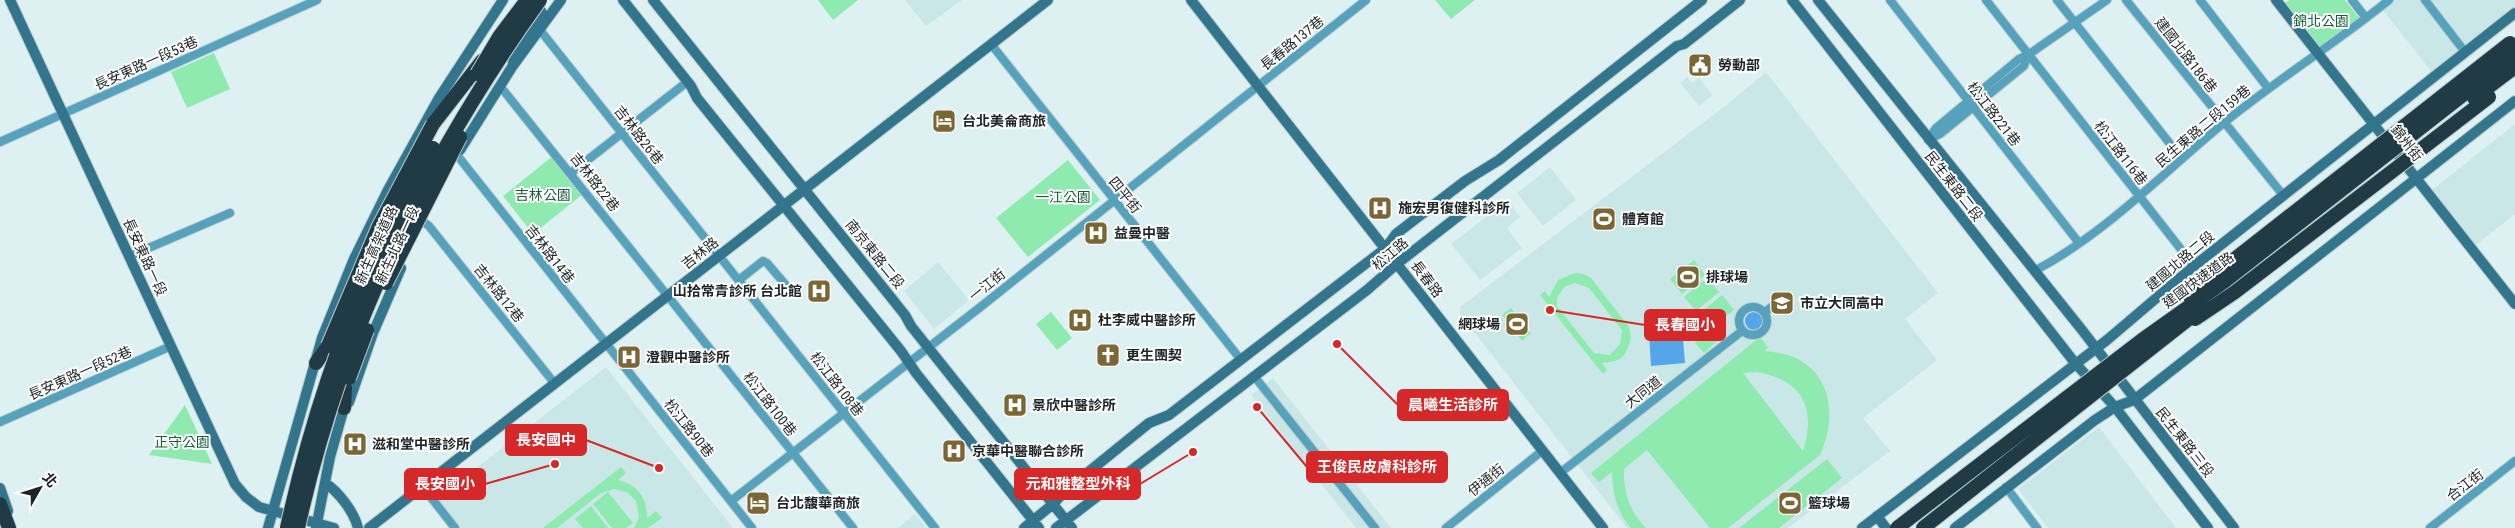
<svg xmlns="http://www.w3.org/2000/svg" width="2515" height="528" font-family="'Roboto Condensed','Noto Sans TC',sans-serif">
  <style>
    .built { fill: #cae7e8 }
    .green { fill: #8eeaaf; fill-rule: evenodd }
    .water { fill: #55a6e8 }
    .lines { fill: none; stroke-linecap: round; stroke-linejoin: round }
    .street-casing { stroke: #bbcccd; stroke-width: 10 }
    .secondary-casing { stroke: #bbcccd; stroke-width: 12 }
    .highway-casing { stroke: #bbcccd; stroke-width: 16 }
    .street { stroke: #56a1bb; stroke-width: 8 }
    .secondary { stroke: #32758c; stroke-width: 10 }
    .highway { stroke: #203b45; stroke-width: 14 }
    .highway-bridge-casing { stroke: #bbcccd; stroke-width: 16; stroke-linecap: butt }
    .highway-bridge { stroke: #203b45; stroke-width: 14 }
    .labels { text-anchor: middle; stroke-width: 4; stroke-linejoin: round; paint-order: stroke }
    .park-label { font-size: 14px; fill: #175e37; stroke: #fff }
    .street-label { font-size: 14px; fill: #1e2525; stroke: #fff }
    .poi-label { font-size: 14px; font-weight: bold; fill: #1e2525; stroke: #fff; text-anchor: start }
    .leader { fill: none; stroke: #d62828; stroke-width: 2 }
    .callout-dot { fill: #d62828; stroke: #fff; stroke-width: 2 }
    .callout { fill: #d62828; stroke: #d62828; stroke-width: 2 }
    .callout-label { font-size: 15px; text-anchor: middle; font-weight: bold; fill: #fff }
  </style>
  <rect width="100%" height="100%" fill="#def1f2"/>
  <path class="built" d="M905,0H962L926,26Z
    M2393,0H2515V14L2435,76L2382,9Z
    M1766,72L1938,293L1905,319L1937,360L1863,418L1890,451L1788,528H1627L1460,314V307L1729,103Z
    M1687,77L1692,83L1699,78L1713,95L1699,106L1680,83Z
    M2515,124V214L2476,245L2432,190Z
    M1550,167L1576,200L1543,226L1517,193Z
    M1508,200L1520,217L1507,228L1522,248L1480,280L1451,244Z
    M938,262L969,300L934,329L904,291Z
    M606,367L733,528H461L438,498Z
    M1273,378L1391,528H1356L1251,395Z
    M2099,427L2176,528H2048L2018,489Z
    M915,514L926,528H898Z"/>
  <path class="green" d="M818,0H858L833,20Z
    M1435,0H1475L1451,19Z
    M2289,0H2345L2359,18L2317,50L2282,5Z
    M214,53L230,89L187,108L171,72Z
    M553,156L583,194L533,234L503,196Z
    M1068,160L1100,200L1028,257L996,218Z
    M1694,260L1705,275L1682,294L1670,279Z
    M1575,273L1584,274L1591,278L1629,327L1631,338C1626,357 1622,361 1602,363L1607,370L1603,374L1540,295L1545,291L1549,297L1558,280ZM1575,283L1589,288L1622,330L1620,344L1610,355L1594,353L1557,306V298L1564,287Z
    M1707,278L1719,292L1696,311L1684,297Z
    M1722,295L1734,310L1714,326L1722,337L1704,353L1695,343L1710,329L1699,314Z
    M1511,308L1531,333L1522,341L1502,315Z
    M1051,312L1072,338L1057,350L1036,324Z
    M1760,337L1768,347L1765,351C1773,352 1781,353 1788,355C1833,370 1837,418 1820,455L1728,528H1710L1647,450L1624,469C1623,492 1630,512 1646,528H1631C1617,513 1612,492 1612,472L1599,482L1591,473ZM1757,372C1802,380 1817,408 1803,451L1743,373Z
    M185,405L212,464L149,455Z
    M1827,459L1842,478L1779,528H1739Z
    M621,467L626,473L618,480C637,484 648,498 647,518L656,511L662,518L648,528H634L639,517L636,501L628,493L614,489L601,493L557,528H543Z
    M608,492L633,523L626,528H612L593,504Z
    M591,506L608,528H583L575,519Z"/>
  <path class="water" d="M1745 321a9 9 0 1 1 18 0a9 9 0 1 1-18 0Z
    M1681,314L1685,363L1651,366L1648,317Z"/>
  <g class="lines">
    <g class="street-casing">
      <path id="street" d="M1890,0L2079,243
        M1986,0L2194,266
        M2057,0L2182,159
        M2126,0L2283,195
        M2200,0L2268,88
        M2352,0L2366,18
        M2425,0L2465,52
        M540,30L935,528
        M991,44L1241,360
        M500,86L853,528
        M1928,140L1936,128L2019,59L2028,55L2107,0
        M1928,140L1940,134L2024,66L2028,55
        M0,142L317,0
        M457,155L752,528
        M571,173L687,82
        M422,221L429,226L555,384
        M130,256L230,213
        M2034,271C2104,235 2164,172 2225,122C2278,79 2336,43 2389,0
        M739,280L763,261L767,263L785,284
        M1739 321a14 14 0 1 1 28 0a14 14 0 1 1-28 0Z
        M1765,312L1778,302
        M1254,376L1375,528
        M0,422L171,346
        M1560,473L1742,331
        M422,486L455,528
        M2006,487L2037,528
        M731,501L983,305L1366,0
        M1446,528L1542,451
        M2430,528L2515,461"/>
    </g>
    <g class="secondary-casing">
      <path id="secondary" d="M10,0L235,484L246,497L259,507L334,528
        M623,0L691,86L697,98L901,351L916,373L1039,528
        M653,0L905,315L911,326L1072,528
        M1191,0L1603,528
        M1792,0L2075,363L2115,407L2208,528
        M1818,0L2082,330L2234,528
        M2276,0L2515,304
        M513,63L516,49L542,13L535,1
        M460,150L512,67L561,0
        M325,483C339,492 354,512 358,528
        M0,488L8,511
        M1877,516L1886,528
        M268,528L322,338L354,259L388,190L439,98L503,0
        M316,528L330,457L344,408L349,402L373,333L401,268
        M369,528L1048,0
        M1024,528L1053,504L1065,491L1149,423L1169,415L1386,248L1396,234L1405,227L1465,181L1499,160L1702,0
        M1056,528L1367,290L1398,263L1677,46L1684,44L1740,0
        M1862,528L2107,340L2194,266L2515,13
        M1955,528L2095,420L2115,407L2134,400L2515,101"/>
    </g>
    <g class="highway-casing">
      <path id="highway" d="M433,124L482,61
        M316,363L328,346
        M344,408L345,388
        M0,504L9,528"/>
    </g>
    <use href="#street" class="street"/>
    <use href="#secondary" class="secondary"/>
    <use href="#highway" class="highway"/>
    <g class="highway-bridge-casing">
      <path id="highway-bridge" d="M477,74L499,37L527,0
        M2474,98L2515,67
        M386,283L460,137
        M2190,297L2222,269L2510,43
        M2195,319L2235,292L2489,97
        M328,346L379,226L433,124
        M349,378L367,330
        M287,528C316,395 363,266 433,148
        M298,528C341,333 424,162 540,0
        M1897,528L2142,340L2225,281L2515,54
        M1923,528L2200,310"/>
    </g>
    <use href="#highway-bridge" class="highway-bridge"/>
  </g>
  <defs>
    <g id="civic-square" transform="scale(1.25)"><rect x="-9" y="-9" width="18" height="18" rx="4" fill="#7b6635" stroke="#fff"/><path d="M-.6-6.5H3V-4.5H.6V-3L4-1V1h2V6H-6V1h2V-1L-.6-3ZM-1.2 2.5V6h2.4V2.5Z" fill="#fff"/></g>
    <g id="hotel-square" transform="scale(1.25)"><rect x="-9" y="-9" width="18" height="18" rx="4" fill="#7b6635" stroke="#fff"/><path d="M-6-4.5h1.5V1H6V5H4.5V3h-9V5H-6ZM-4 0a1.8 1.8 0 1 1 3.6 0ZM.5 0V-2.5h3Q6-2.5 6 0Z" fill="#fff"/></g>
    <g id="hospital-square" transform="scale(1.25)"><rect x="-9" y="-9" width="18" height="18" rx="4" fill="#7b6635" stroke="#fff"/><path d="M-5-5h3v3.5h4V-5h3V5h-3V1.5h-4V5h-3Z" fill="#fff"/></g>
    <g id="stadium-square" transform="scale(1.25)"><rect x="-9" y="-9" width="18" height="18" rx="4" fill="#7b6635" stroke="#fff"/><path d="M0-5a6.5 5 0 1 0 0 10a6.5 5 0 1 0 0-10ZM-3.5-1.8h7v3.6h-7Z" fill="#fff"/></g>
    <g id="school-square" transform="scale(1.25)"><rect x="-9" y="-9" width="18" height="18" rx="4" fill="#7b6635" stroke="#fff"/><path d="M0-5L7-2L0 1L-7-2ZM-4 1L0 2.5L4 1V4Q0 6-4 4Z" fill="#fff"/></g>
    <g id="church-square" transform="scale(1.25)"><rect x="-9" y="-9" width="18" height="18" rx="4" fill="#7b6635" stroke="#fff"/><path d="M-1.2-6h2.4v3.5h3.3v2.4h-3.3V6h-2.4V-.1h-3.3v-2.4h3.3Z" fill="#fff"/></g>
  </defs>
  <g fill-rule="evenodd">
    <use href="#civic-square" x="1700" y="65"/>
    <use href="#hotel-square" x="944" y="121"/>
    <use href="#hospital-square" x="1380" y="208"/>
    <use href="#stadium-square" x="1604" y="219"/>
    <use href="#hospital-square" x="1096" y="233"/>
    <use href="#stadium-square" x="1688" y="277"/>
    <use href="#hospital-square" x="819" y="291"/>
    <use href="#school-square" x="1782" y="303"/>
    <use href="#hospital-square" x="1080" y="320"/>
    <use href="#stadium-square" x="1517" y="324"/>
    <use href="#church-square" x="1108" y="355"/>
    <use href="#hospital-square" x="629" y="357"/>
    <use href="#hospital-square" x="1015" y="405"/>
    <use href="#hospital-square" x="355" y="444"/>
    <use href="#hospital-square" x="954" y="451"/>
    <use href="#hotel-square" x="758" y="503"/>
    <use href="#stadium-square" x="1790" y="503"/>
  </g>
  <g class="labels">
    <g class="park-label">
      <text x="2321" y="26">錦北公園</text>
      <text x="543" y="200">吉林公園</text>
      <text x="1063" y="202">一江公園</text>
      <text x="182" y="447">正守公園</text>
    </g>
    <g class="street-label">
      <text transform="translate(1292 43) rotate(-39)" y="5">長春路137巷</text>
      <text transform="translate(2186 55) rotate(52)" y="5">建國北路186巷</text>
      <text transform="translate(146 63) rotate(-24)" y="5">長安東路一段53巷</text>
      <text transform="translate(1994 114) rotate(52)" y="5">松江路221巷</text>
      <text transform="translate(2203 126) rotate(-40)" y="5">民生東路二段159巷</text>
      <text transform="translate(639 135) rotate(52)" y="5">吉林路26巷</text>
      <text transform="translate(2407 143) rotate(52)" y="5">錦州街</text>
      <text transform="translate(2121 153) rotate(52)" y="5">松江路116巷</text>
      <text transform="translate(595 182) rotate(52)" y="5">吉林路22巷</text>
      <text transform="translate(1954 186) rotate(52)" y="5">民生東路二段</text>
      <text transform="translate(1125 195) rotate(51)" y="5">四平街</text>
      <text transform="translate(376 245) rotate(-66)" y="5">新生高架道路</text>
      <text transform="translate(397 245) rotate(-65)" y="5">新生北路一段</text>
      <text transform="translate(700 253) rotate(-38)" y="5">吉林路</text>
      <text transform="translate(550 254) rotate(52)" y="5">吉林路14巷</text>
      <text transform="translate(875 254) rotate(51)" y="5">南京東路二段</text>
      <text transform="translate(1390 254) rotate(-40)" y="5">松江路</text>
      <text transform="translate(145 257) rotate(65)" y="5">長安東路一段</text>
      <text transform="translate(2180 261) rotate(-40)" y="5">建國北路二段</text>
      <text transform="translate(1427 279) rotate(53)" y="5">長春路</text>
      <text transform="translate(2198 280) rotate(-36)" y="5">建國快速道路</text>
      <text transform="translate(987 285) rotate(-39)" y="5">一江街</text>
      <text transform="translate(499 293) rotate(51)" y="5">吉林路12巷</text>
      <text transform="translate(80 373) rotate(-24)" y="5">長安東路一段52巷</text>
      <text transform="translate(837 384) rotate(52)" y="5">松江路108巷</text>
      <text transform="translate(1643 392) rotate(-38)" y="5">大同道</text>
      <text transform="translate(770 404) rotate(52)" y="5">松江路100巷</text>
      <text transform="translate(689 428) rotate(51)" y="5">松江路90巷</text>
      <text transform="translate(2185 442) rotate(52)" y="5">民生東路三段</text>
      <text transform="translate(1486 480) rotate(-39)" y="5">伊通街</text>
      <text transform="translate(2465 485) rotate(-38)" y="5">合江街</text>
    </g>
    <g class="poi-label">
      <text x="1718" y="70">勞動部</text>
      <text x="962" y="126">台北美侖商旅</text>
      <text x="1398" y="213">施宏男復健科診所</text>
      <text x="1622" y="224">體育館</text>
      <text x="1114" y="238">益曼中醫</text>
      <text x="1706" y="282">排球場</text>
      <text x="802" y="296" text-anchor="end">山拾常青診所 台北館</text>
      <text x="1800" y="308">市立大同高中</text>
      <text x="1098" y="325">杜李威中醫診所</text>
      <text x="1500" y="329" text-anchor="end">網球場</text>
      <text x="1126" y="360">更生團契</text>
      <text x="646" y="362">澄觀中醫診所</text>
      <text x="1032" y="410">景欣中醫診所</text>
      <text x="372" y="449">滋和堂中醫診所</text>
      <text x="972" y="456">京華中醫聯合診所</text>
      <text x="776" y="508">台北馥華商旅</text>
      <text x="1808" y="508">籃球場</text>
    </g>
  </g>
  <path class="leader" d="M1550 310L1645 325M1337 344L1398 405M659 468L586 440M1257 407L1307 467M1193 452L1140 484M555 464L485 484"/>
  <g class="callout-dot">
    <circle cx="1550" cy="310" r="5"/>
    <circle cx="1337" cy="344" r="5"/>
    <circle cx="659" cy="468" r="5"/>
    <circle cx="1257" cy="407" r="5"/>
    <circle cx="1193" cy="452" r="5"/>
    <circle cx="555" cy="464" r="5"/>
  </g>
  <g class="callout">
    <rect x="1645" y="310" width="80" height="30" rx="5"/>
    <rect x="1398" y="390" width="110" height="30" rx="5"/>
    <rect x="506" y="425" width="80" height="30" rx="5"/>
    <rect x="1307" y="452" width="140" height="30" rx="5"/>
    <rect x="1015" y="469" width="125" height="30" rx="5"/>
    <rect x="405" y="469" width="80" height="30" rx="5"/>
  </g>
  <g class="callout-label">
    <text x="1685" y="330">長春國小</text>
    <text x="1453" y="410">晨曦生活診所</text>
    <text x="546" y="445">長安國中</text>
    <text x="1377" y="472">王俊民皮膚科診所</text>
    <text x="1078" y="489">元和雅整型外科</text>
    <text x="445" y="489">長安國小</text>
  </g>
  <g transform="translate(40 488) rotate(51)" stroke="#ffffff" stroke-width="4" paint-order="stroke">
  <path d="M0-4L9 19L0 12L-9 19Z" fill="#1e2525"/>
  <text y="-8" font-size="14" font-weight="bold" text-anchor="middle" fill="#1e2525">北</text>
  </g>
</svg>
